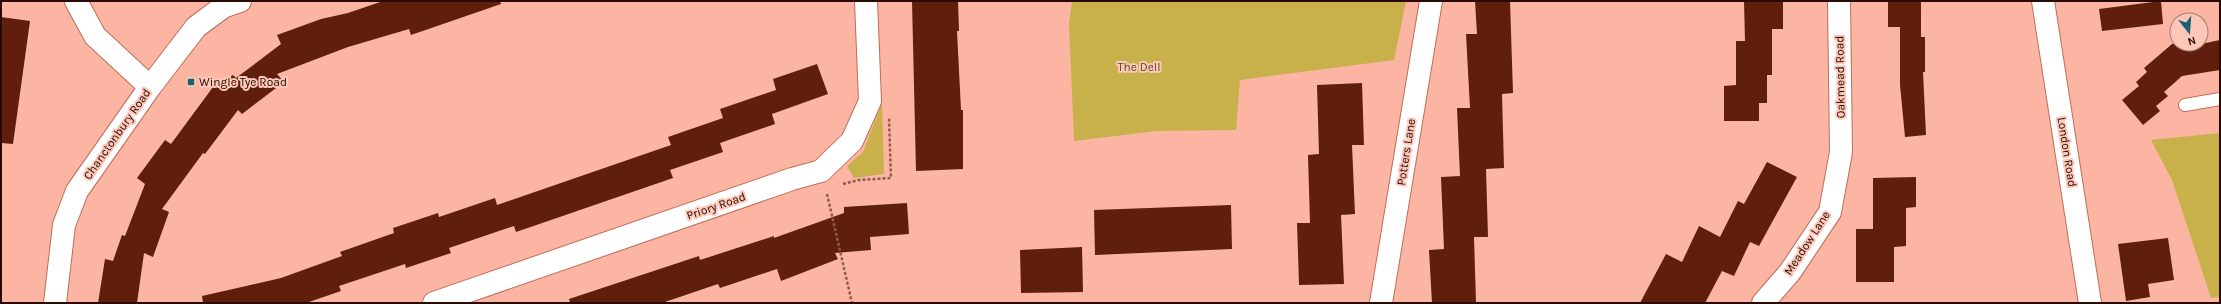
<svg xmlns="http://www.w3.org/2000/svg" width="2221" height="304" font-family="Karla,sans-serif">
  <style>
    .green { fill: #c8b04b }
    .building { fill: #601e0c }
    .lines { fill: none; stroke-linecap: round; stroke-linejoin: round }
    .lane-casing { stroke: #bf6d58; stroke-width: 14 }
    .street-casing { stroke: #bf6d58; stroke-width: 24 }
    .secondary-casing { stroke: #bf6d58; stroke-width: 24 }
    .path { stroke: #8e5c50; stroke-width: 2.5; stroke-dasharray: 3 2; stroke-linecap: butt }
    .lane { stroke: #fff; stroke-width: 12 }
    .street { stroke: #fff; stroke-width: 22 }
    .secondary { stroke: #fff; stroke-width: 22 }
    .poi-dot { fill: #196170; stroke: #fdc7b8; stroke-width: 1.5 }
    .labels { text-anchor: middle; stroke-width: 4; stroke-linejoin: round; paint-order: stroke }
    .park-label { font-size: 12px; fill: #574d22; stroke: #fdc7b8 }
    .street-label { font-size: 12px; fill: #280903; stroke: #fdc7b8 }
    .poi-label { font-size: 12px; fill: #280903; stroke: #fdc7b8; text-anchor: start }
  </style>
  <rect width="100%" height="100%" fill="#fbb5a2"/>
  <path class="green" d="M1072,1H1406L1394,60L1240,80L1236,130L1157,131L1074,141L1069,24Z
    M882,103L884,174L854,178L847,166L863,152Z
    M2220,133V297L2211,298L2172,180L2151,140Z"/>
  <path class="building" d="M383,1H500L501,4L411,35L409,29L348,47L277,74L284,82L242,114L238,110L205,154L203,153L162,209L169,212L153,257L144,253L137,303H98L105,259L113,261L122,235L125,236L145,184L137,178L165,140L171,144L213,87L233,75L236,78L281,44L277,35L321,19L348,13Z
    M912,1H958L959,31H957L961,110H963V169L916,171Z
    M1475,1H1510L1513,93L1502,94L1504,168L1486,169L1488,237H1474L1476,303H1432L1429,250L1444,249L1441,177L1460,176L1457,108H1470L1466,34H1477Z
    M1744,1H1783V29H1772V75H1767V103H1759V121H1724V86L1736,85V41H1745Z
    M1888,1H1921V37H1925V72H1923L1926,135L1905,137L1900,85V27H1888Z
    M2161,1L2163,24L2102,31L2099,9Z
    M1,17L30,21L13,144L1,143Z
    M2220,40V70L2182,76L2164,92L2168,96L2156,106L2160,111L2143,125L2122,100L2139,86L2136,82L2147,72L2144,68L2172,44H2201Z
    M817,64L828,94L772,114L775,124L720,143L723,152L670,170L673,178L516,232L514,226L449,248L451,253L406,268L405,264L339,286L341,291L306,303H203L202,296L281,278L342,256L340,252L394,233L393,228L438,213L439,217L495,198L497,205L671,145L668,137L723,118L720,109L776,90L773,79Z
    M1362,83L1364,145H1352L1355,214L1341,215L1344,284L1299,285L1297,223H1310L1308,155L1319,154L1317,85Z
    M1767,162L1797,177L1759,246L1750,242L1734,276L1722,271L1705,303H1640L1666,254L1682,262L1699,226L1720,237L1738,201L1744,204Z
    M1916,177V207L1906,208V246L1894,247V282H1856V229H1873V178Z
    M907,203L909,234L870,237L871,250L835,253L838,259L781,281L777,269L720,288L718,284L662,303H570L569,299L699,256L700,260L774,236V238L844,213V207Z
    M1231,205L1232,249L1095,255L1094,210Z
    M2168,238L2174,280L2148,284L2150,297L2126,301L2118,244Z
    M1082,247L1083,292L1021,293L1020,250Z"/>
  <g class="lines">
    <g class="lane-casing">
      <path id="lane" d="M2185,105L2220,99"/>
    </g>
    <g class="street-casing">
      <path id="street" d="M76,1L95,36L150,87
        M55,303L64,225L77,191L150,87L196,27L223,7L240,1
        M434,303L792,179L821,171L852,141L870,101L866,1
        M1381,303L1431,1
        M1763,303L1790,272L1830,212L1841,152L1839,1"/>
    </g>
    <g class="secondary-casing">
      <path id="secondary" d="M2043,1L2090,303"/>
    </g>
    <path class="path" d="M843,184L859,180L891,178L889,118
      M827,194L852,303"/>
    <use href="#lane" class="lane"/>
    <use href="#street" class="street"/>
    <use href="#secondary" class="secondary"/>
  </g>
  <rect class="poi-dot" x="187" y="78" width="8" height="8" rx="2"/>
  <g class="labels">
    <g class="park-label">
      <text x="1139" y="71">The Dell</text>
    </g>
    <g class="street-label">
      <text transform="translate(1840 77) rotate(-91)" y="4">Oakmead Road</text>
      <text transform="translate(117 134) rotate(-55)" y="4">Chanctonbury Road</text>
      <text transform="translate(1406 152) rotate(-81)" y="4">Potters Lane</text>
      <text transform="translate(2067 152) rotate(81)" y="4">London Road</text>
      <text transform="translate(716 206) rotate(-19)" y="4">Priory Road</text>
      <text transform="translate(1807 243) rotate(-57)" y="4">Meadow Lane</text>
    </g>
    <g class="poi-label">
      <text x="199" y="86">Wingle Tye Road</text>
    </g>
  </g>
  <rect width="2221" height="304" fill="none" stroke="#280903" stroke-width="4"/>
  <g transform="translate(2189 32) rotate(163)"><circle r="19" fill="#fdc7b8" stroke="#a87b70"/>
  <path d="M0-3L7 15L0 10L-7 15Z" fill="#196170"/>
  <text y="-6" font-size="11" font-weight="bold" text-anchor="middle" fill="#280903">N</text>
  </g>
</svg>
